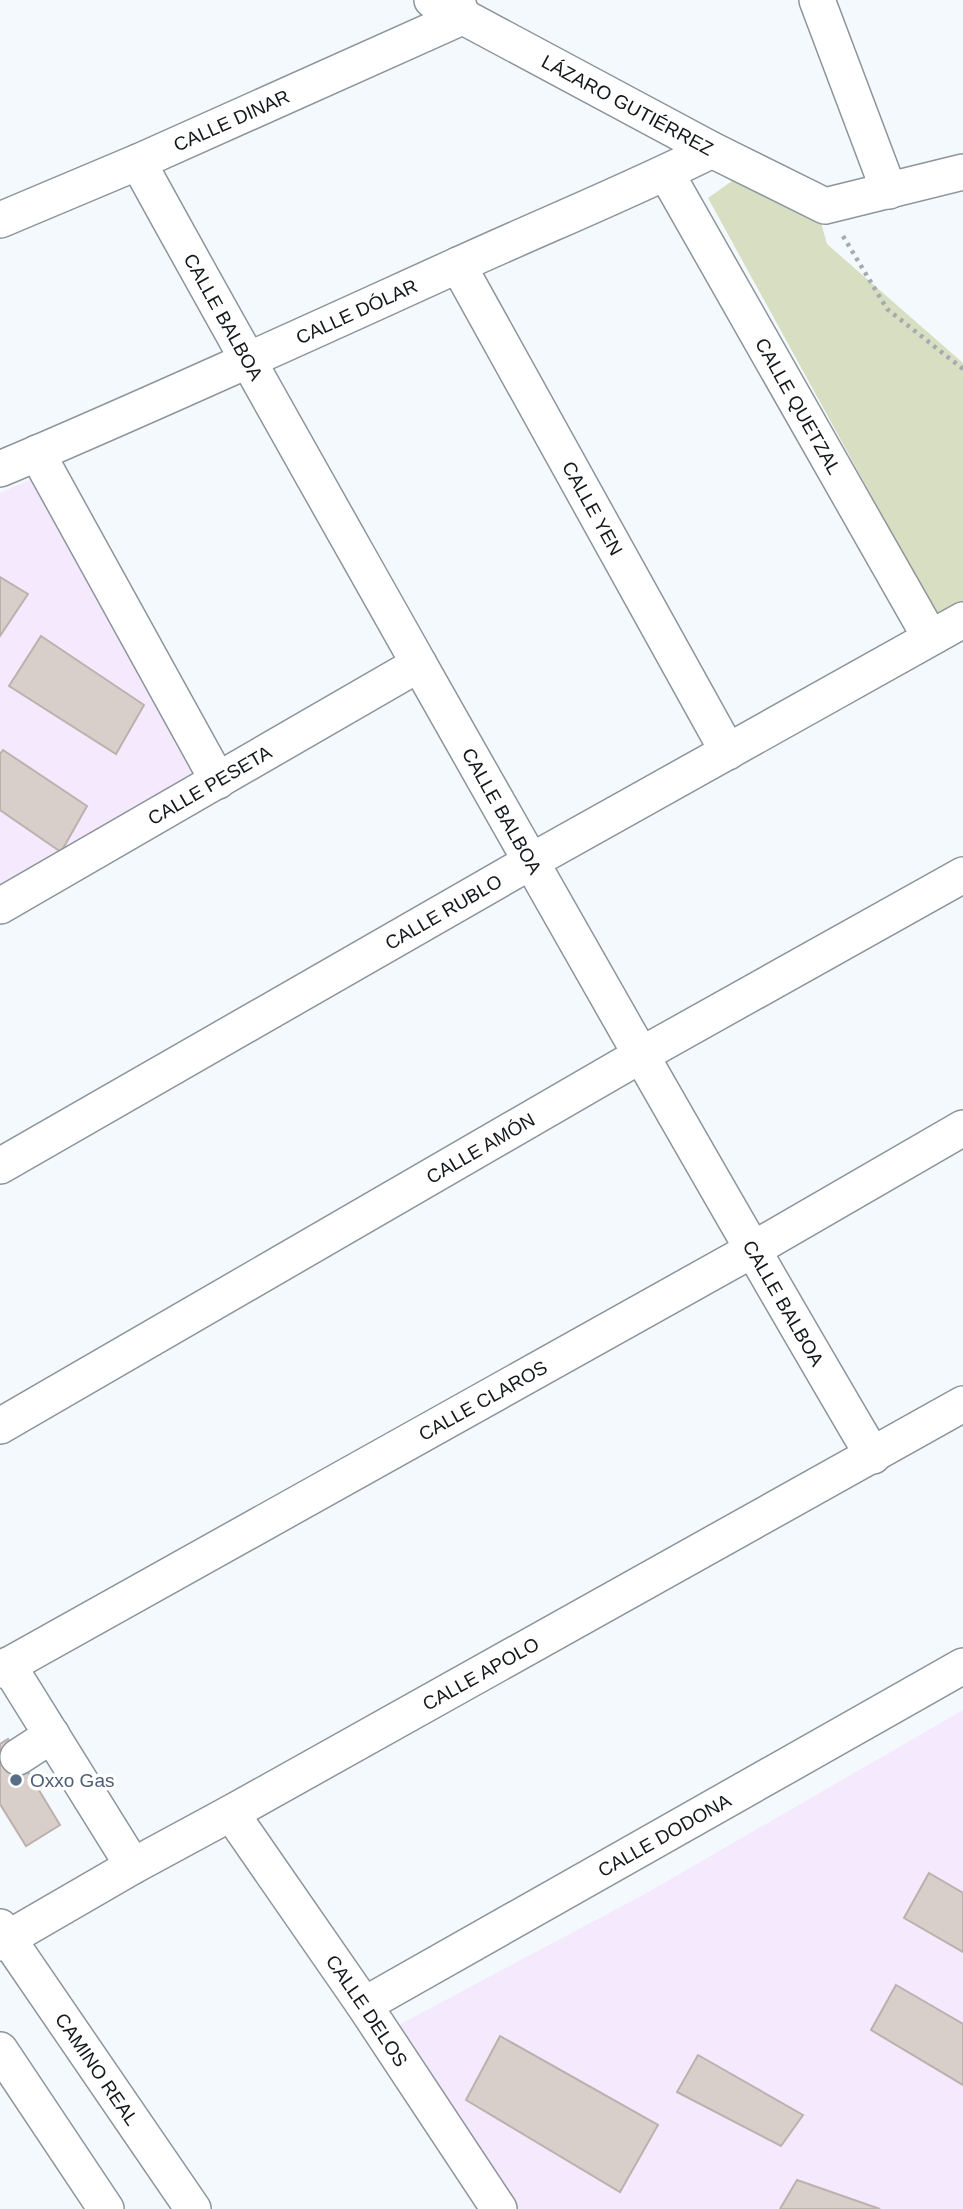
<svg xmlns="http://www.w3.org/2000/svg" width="963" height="2209" font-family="Helvetica,sans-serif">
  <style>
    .education { fill: #f5e9fe }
    .green { fill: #d8dec2 }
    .building { fill: #d9cfca; stroke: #bcb1ad; stroke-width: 2 }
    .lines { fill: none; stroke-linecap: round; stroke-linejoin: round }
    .minor-casing { stroke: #8c959b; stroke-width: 38 }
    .path { stroke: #a5aaad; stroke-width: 4.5; stroke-dasharray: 3.5 5; stroke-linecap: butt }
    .minor { stroke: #fff; stroke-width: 35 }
    .service-dot { fill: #5c6f8a; stroke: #fff; stroke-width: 2.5 }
    .labels { text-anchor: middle; stroke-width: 7; stroke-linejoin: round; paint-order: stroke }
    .street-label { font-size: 19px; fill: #15181b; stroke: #fff }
    .service-label { font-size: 19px; fill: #4e5e75; stroke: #fff; text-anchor: start }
  </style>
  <rect width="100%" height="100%" fill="#f4f9fd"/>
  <path class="education" d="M36,477L197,773L0,889V493Z
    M963,1710V2209H513L393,2028L643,1895Z"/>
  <path class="green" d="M739,176L820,219L827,244L963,363V604L938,617L708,198Z"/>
  <path class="building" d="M0,577L28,594L0,636Z
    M41,636L144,705L116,754L9,686Z
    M3,750L87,806L61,852L0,810V754Z
    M8,1739L60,1825L26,1846L0,1804V1744Z
    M929,1873L963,1893V1952L904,1918Z
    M896,1985L963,2024V2085L871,2030Z
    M500,2036L658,2125L620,2192L466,2100Z
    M698,2055L803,2115L781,2146L677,2092Z
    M797,2180L880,2209H780Z"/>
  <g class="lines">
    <g class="minor-casing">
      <g id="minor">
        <path id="s1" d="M432,0L712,150L825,206L963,172"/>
        <path d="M817,0L889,191"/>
        <path id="s2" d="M138,162C230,330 325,497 419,664C569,929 719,1194 873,1456"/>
        <path id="s3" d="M666,173L930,637"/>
        <path id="s4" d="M0,220L138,162L462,17L457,0"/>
        <path id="s5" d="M458,265L728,752"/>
        <path d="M37,453L218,781"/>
        <path id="s6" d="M0,469C154,404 304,335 456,266C541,227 628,192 712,150"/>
        <path id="s7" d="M0,906L419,664"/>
        <path id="s8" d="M0,1166L530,862L963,620"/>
        <path id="s9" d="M0,1426L641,1055L963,875"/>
        <path d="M8,1665L133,1866"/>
        <path id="s10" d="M0,1670L752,1250L963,1128"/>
        <path d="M18,1757L52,1735"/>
        <path id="s11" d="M231,1813L364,2005L499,2209"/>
        <path id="s12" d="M0,1927L193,2209"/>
        <path id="s13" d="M0,1943L133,1866L231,1813L963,1404"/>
        <path id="s14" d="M364,2005L963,1666"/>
        <path d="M0,2050L106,2209"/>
      </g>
    </g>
    <path class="path" d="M843,236L887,309L963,369"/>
    <use href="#minor" class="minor"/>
  </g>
  <circle class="service-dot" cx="16" cy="1780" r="7"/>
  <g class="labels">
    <g class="street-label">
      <text dy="7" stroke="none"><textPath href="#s1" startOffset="222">LÁZARO GUTIÉRREZ</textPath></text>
      <text dy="7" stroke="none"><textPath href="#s4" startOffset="252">CALLE DINAR</textPath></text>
      <text dy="7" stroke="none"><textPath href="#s6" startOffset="390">CALLE DÓLAR</textPath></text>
      <text dy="7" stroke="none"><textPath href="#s2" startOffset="177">CALLE BALBOA</textPath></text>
      <text dy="7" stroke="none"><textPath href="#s3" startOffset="268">CALLE QUETZAL</textPath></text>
      <text dy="7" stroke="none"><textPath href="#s5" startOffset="278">CALLE YEN</textPath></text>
      <text dy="7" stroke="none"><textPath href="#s7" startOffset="242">CALLE PESETA</textPath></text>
      <text dy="7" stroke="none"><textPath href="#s2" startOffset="744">CALLE BALBOA</textPath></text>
      <text dy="7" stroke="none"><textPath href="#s8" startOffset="511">CALLE RUBLO</textPath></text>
      <text dy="7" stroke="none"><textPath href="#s9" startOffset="555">CALLE AMÓN</textPath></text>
      <text dy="7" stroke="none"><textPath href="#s2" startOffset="1311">CALLE BALBOA</textPath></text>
      <text dy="7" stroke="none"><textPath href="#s10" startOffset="553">CALLE CLAROS</textPath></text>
      <text dy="7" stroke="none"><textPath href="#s13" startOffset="551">CALLE APOLO</textPath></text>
      <text dy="7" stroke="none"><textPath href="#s14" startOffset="345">CALLE DODONA</textPath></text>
      <text dy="7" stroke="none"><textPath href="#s11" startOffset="240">CALLE DELOS</textPath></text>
      <text dy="7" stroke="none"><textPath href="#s12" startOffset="172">CAMINO REAL</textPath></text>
    </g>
    <g class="service-label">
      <text x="30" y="1787">Oxxo Gas</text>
    </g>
  </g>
</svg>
